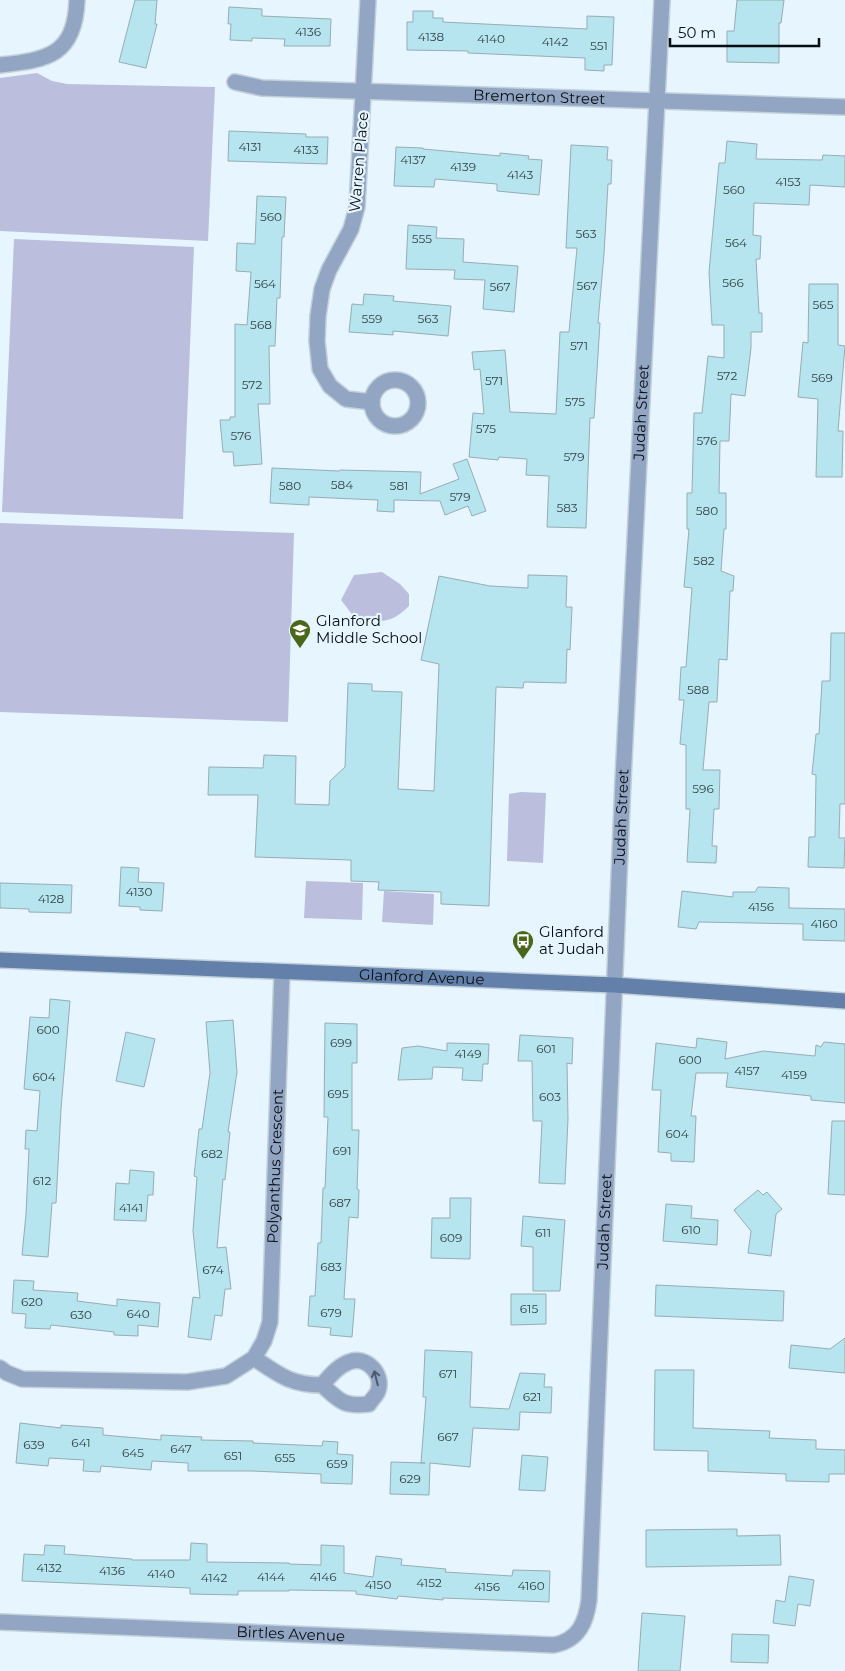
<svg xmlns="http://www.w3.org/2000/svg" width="845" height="1671" font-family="Montserrat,sans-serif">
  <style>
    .green { fill: #bbbfdd }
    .building { fill: #b6e4ef; stroke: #96adb2 }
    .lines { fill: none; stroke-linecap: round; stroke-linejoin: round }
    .street-casing { stroke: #c2d0d9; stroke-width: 18 }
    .secondary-casing { stroke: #c2d0d9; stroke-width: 18 }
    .street { stroke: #92a6c4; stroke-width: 15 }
    .secondary { stroke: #6380ab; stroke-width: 15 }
    .oneway { stroke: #4d5a6c }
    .labels { text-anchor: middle; stroke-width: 4.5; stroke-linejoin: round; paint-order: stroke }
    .number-label { font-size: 12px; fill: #34444a }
    .street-label { font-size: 15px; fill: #080f13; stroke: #e6f5ff }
    .poi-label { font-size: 15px; fill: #080f13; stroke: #e6f5ff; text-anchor: start }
  </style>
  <rect width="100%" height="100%" fill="#e6f5ff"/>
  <path class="green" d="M37,73L52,81L67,84L215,87L208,241L0,231V78Z
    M14,239L194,247L183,519L2,512Z
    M0,523L294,533L288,722L0,712Z
    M382,572L400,584L409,594V606C388,627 383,617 360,625L341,600L354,575Z
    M521,792L546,793L543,863L507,861L509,794Z
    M306,881L363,883L362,920L304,918Z
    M384,891L434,894L433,925L382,922Z"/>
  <path class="building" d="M135,0H157L155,24H157L146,68L119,62Z
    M737,0H784L781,23H779V63L727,62V31H734Z
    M229,7L262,9V16L331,19L330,46H284L285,39L252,38V41L230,40L231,24H228Z
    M413,11H433V18H443V22L587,29V16L614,17L612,65H604V71L585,70V58L468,53V51L407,50V22H413Z
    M229,131L306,134V137H328L327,164L228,161Z
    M727,141L757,144L756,159L822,160L823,155L845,156V187L810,185L809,205L754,203L753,235L761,236L760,259H756L759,313H762V332H751V348L745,396L731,394L729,441H720L719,493H726V529H724L721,571L734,576L733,591H730L727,660L719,659L717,702H709L703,770H720L719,809H714L712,846H717L716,863L687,862L690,809H686V745L680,744L684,700H679L681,667H686L692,588L684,587L689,529H687V493H692L694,413H702L708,356L724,358V325H712L709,272L719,163H725Z
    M571,145L608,147L607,160H612L611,184H608L604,254L598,323H600L594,418H590L586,528L547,527L549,476L526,475L527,459L499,457L498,460L469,457L473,413L484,414L480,369L474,370L472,352L505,350L510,412L556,414L560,332H569L577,248H566Z
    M396,147L423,148V149L500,156V153L529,156L528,159L542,160L539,195L497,191V184L435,179L434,187L394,186Z
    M257,196L286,197L284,237H282L280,298H277L275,346H269L270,404H258L262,464L234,466L233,452H223L220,420H230V417H235V324L247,325L251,272L236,271L237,243L255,244Z
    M408,225L437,227L436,238L464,239L463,262L518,266L514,312L483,309L485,280L454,279L455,270L406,269Z
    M809,284H838V345L845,346L838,431H843L842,477H816L818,399L798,397L803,342L808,343Z
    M364,294L394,296L393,301L451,306L448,336L393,331V335L349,332L352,304L363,305Z
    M467,459L486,511L472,516L468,506L445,515L440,501L394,500V512L377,511L378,500L309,497V505L270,503L272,468L339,471L340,470L421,472L420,494L459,479L453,464Z
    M528,575L567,576L566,607H572L570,650L567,649L566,683L524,682L523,688L496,687L489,906L441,904V892L378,890L379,882L351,881V860L255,857L258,795H208L209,767L263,768L264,755L296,756L295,804L329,805L330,781L345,767L348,683L372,684V691L402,692L398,789L434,791L439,664L421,660L439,576L490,586L528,588Z
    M831,633H845V804H840L839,838H845L844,868L808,867L809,837H815L816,775L812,774L816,734H819L822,681H830Z
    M121,867L139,868L138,882L164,883L162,911L140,910V907L119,906Z
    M0,883L72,885L71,913L29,912V909L0,908Z
    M758,887L789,888V908L845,909V941L803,940V924L699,922L696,929L678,927L682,891L733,897V892H755Z
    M50,999L70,1001L61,1109L56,1203H52L48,1257L22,1255L26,1214L29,1149H25L26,1130L37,1131L40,1091L24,1089L30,1017L49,1018Z
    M233,1020L237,1072L228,1132H230L225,1180L223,1179L217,1248L226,1247L231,1289H225L222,1316L215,1315L211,1340L188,1337L193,1297L200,1298L193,1231L197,1177L194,1176L199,1129H202L210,1073L206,1022Z
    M325,1023L357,1024V1063H352V1130H359L357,1189L359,1190L358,1218L349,1217L344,1299H355L352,1337L330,1335L331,1328L308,1326L310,1296H315L318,1243H321L323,1188H325L328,1117H324Z
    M126,1032L155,1039L144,1087L116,1081Z
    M520,1035L573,1038L572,1064L567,1063L568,1119L565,1184L539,1183L542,1121H533L532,1061H518Z
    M697,1038L727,1042L725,1059L763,1051L815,1056L816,1045L821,1047L824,1042L845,1044V1103L811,1100V1096L726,1087L728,1073H696L691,1116H696L694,1162L671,1161V1153L658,1152L661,1090H652L656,1043L696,1048Z
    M447,1043L489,1044L488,1064H483L482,1081L462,1080L463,1068L433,1067L432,1079L398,1080L402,1048L418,1046L447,1051Z
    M832,1121H845V1195L828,1194Z
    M130,1170L154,1172L153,1195H148L146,1221L114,1220L116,1183L129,1184Z
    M758,1190L763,1195L767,1192L782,1209L776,1214L771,1256L748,1253L751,1231L734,1210Z
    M450,1198H471L470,1259L431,1258L432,1218H450Z
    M666,1204L692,1206L691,1218L718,1220L717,1245L663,1241Z
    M523,1216L565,1220L560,1291H533V1247L521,1246Z
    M14,1280L34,1281L33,1290L78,1293L77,1301L117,1306V1299L160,1303L158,1327L138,1325V1336L114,1335V1332L51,1325L50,1329L25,1328L26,1314L12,1313Z
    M656,1285L784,1291L783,1321L655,1316Z
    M511,1294H546V1324L511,1325Z
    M845,1338V1373L789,1368L791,1345L830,1349Z
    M425,1350L472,1352L470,1407L509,1409L520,1373L545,1374L544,1387H552L551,1413L520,1412L519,1430L473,1428L470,1467L430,1463L429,1495L390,1494L391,1462L425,1463H421L426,1397H423Z
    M655,1370H694L693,1428L770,1431L769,1438L816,1440V1449L845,1450V1474H829V1482L786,1481V1474L708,1471V1451L654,1450Z
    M20,1423L61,1428V1425L103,1428V1435L161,1440V1435L202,1437L201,1440L253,1441V1443L322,1446L323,1441L338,1442L337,1454L353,1455L352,1484L321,1483V1474L252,1471H188V1463L152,1461L151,1470L101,1466L100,1472L83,1471L84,1460L49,1458L48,1466L16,1463Z
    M522,1455L548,1457L545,1491L519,1490Z
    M737,1529V1536L780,1535L781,1565L646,1567V1530Z
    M191,1543L207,1544V1562L289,1563V1564L321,1565V1545L344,1546V1573L373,1577L376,1556L402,1559L401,1565L446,1569L445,1572L512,1576L513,1570L550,1571L549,1602L443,1598V1600L398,1596L397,1599L356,1594V1591L289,1590V1591H238V1595L190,1594V1588L22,1581L24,1554L44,1555L45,1545L65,1546L64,1554L132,1559V1560H190Z
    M789,1576L814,1580L810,1606L798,1604L795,1626L773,1623L776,1600L785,1602Z
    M642,1613L685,1616L680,1671H638Z
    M732,1634L769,1635L768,1663L731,1662Z"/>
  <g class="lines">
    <g class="street-casing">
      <g id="street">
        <path d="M368,0L357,207L351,229L329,270L322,289L318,316L317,341L320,369L330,386L346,399L372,402"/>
        <path d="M0,65C48,60 75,55 77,0"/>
        <path id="s1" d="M235,82L262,88L845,107"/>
        <circle cx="395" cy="403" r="23"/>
        <path d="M254,1358C279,1375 291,1385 322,1385C340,1401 343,1407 369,1404C371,1400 377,1395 378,1391C384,1374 366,1355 349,1362C338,1366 330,1376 322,1385"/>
        <path id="s2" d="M0,1368L7,1373L22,1379L187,1382L226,1376L254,1358L264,1341L270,1322L282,972"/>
        <path id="s3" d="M0,1622L554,1645C579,1640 586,1622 589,1600L623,780L662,0"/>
      </g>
    </g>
    <g class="secondary-casing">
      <g id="secondary">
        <path id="s4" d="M0,960L614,985L845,1001"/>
      </g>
    </g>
    <use href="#street" class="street"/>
    <use href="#secondary" class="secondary"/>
  </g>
  <defs><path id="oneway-shaft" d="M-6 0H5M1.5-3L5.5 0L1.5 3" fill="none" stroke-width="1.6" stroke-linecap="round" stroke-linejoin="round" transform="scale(1.25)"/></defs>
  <use class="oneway" href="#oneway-shaft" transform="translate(376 1378) rotate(-104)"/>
  <defs>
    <g id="school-pin" transform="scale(1.125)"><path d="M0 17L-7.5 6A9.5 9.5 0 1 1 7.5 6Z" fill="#4a661a" stroke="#e6f5ff"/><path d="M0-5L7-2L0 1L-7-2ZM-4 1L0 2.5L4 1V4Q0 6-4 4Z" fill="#fff"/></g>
    <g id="bus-pin" transform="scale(1.125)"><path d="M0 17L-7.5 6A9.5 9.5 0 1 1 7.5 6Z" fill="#4a661a" stroke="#e6f5ff"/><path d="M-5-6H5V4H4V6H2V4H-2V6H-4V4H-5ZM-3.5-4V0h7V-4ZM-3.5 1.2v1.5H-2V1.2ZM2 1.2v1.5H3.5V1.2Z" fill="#fff"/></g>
  </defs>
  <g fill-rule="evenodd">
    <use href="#school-pin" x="300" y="630"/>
    <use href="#bus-pin" x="523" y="941"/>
  </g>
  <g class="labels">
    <g class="number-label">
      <text x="308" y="36">4136</text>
      <text x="431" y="41">4138</text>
      <text x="491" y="43">4140</text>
      <text x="555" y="46">4142</text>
      <text x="599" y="50">551</text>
      <text x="250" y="151">4131</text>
      <text x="306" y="154">4133</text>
      <text x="413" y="164">4137</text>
      <text x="463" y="171">4139</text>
      <text x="520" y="179">4143</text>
      <text x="788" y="186">4153</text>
      <text x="734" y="194">560</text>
      <text x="271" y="221">560</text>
      <text x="586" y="238">563</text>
      <text x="422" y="243">555</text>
      <text x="736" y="247">564</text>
      <text x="733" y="287">566</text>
      <text x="265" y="288">564</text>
      <text x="587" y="290">567</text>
      <text x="500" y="291">567</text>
      <text x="823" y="309">565</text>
      <text x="372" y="323">559</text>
      <text x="428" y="323">563</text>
      <text x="261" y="329">568</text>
      <text x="579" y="350">571</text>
      <text x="727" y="380">572</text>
      <text x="822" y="382">569</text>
      <text x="494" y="385">571</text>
      <text x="252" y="389">572</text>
      <text x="575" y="406">575</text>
      <text x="486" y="433">575</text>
      <text x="241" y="440">576</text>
      <text x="707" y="445">576</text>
      <text x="574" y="461">579</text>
      <text x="342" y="489">584</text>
      <text x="290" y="490">580</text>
      <text x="399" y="490">581</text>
      <text x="460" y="501">579</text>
      <text x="567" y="512">583</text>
      <text x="707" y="515">580</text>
      <text x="704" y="565">582</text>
      <text x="698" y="694">588</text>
      <text x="703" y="793">596</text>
      <text x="139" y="896">4130</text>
      <text x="51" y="903">4128</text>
      <text x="761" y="911">4156</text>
      <text x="824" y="928">4160</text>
      <text x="48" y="1034">600</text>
      <text x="341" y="1047">699</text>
      <text x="546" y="1053">601</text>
      <text x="468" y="1058">4149</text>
      <text x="690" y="1064">600</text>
      <text x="747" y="1075">4157</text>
      <text x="794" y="1079">4159</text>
      <text x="44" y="1081">604</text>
      <text x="338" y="1098">695</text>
      <text x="550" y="1101">603</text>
      <text x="677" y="1138">604</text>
      <text x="342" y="1155">691</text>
      <text x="212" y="1158">682</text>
      <text x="42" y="1185">612</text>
      <text x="340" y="1207">687</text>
      <text x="131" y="1212">4141</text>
      <text x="691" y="1234">610</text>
      <text x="543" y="1237">611</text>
      <text x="451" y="1242">609</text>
      <text x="331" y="1271">683</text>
      <text x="213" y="1274">674</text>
      <text x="32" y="1306">620</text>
      <text x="529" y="1313">615</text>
      <text x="331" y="1317">679</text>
      <text x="138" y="1318">640</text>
      <text x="81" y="1319">630</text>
      <text x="448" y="1378">671</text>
      <text x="532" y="1401">621</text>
      <text x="448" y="1441">667</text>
      <text x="81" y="1447">641</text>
      <text x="34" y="1449">639</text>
      <text x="181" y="1453">647</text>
      <text x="133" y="1457">645</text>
      <text x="233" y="1460">651</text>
      <text x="285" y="1462">655</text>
      <text x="337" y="1468">659</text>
      <text x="410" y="1483">629</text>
      <text x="49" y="1572">4132</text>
      <text x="112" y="1575">4136</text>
      <text x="161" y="1578">4140</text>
      <text x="271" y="1581">4144</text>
      <text x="323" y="1581">4146</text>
      <text x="214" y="1582">4142</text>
      <text x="429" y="1587">4152</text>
      <text x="378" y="1589">4150</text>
      <text x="531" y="1590">4160</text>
      <text x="487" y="1591">4156</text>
    </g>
    <g class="street-label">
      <text dy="5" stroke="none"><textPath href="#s1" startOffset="305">Bremerton Street</textPath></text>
      <text transform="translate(359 162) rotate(-85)" y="5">Warren Place</text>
      <text dy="5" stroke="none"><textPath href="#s3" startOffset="1805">Judah Street</textPath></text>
      <text dy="5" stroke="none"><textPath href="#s3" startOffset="1400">Judah Street</textPath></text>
      <text dy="5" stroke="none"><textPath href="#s4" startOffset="422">Glanford Avenue</textPath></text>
      <text dy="5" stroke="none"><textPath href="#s2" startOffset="458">Polyanthus Crescent</textPath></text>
      <text dy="5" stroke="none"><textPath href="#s3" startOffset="995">Judah Street</textPath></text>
      <text dy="5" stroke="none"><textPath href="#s3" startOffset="291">Birtles Avenue</textPath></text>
    </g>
    <g class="poi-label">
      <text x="316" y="626">Glanford<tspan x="316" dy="17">Middle School</tspan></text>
      <text x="539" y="937">Glanford<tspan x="539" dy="17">at Judah</tspan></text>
    </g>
  </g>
  <path d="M670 38v8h149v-8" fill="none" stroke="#080f13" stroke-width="2.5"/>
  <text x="678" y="38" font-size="15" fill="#080f13" stroke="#e6f5ff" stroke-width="4" paint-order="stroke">50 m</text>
</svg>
